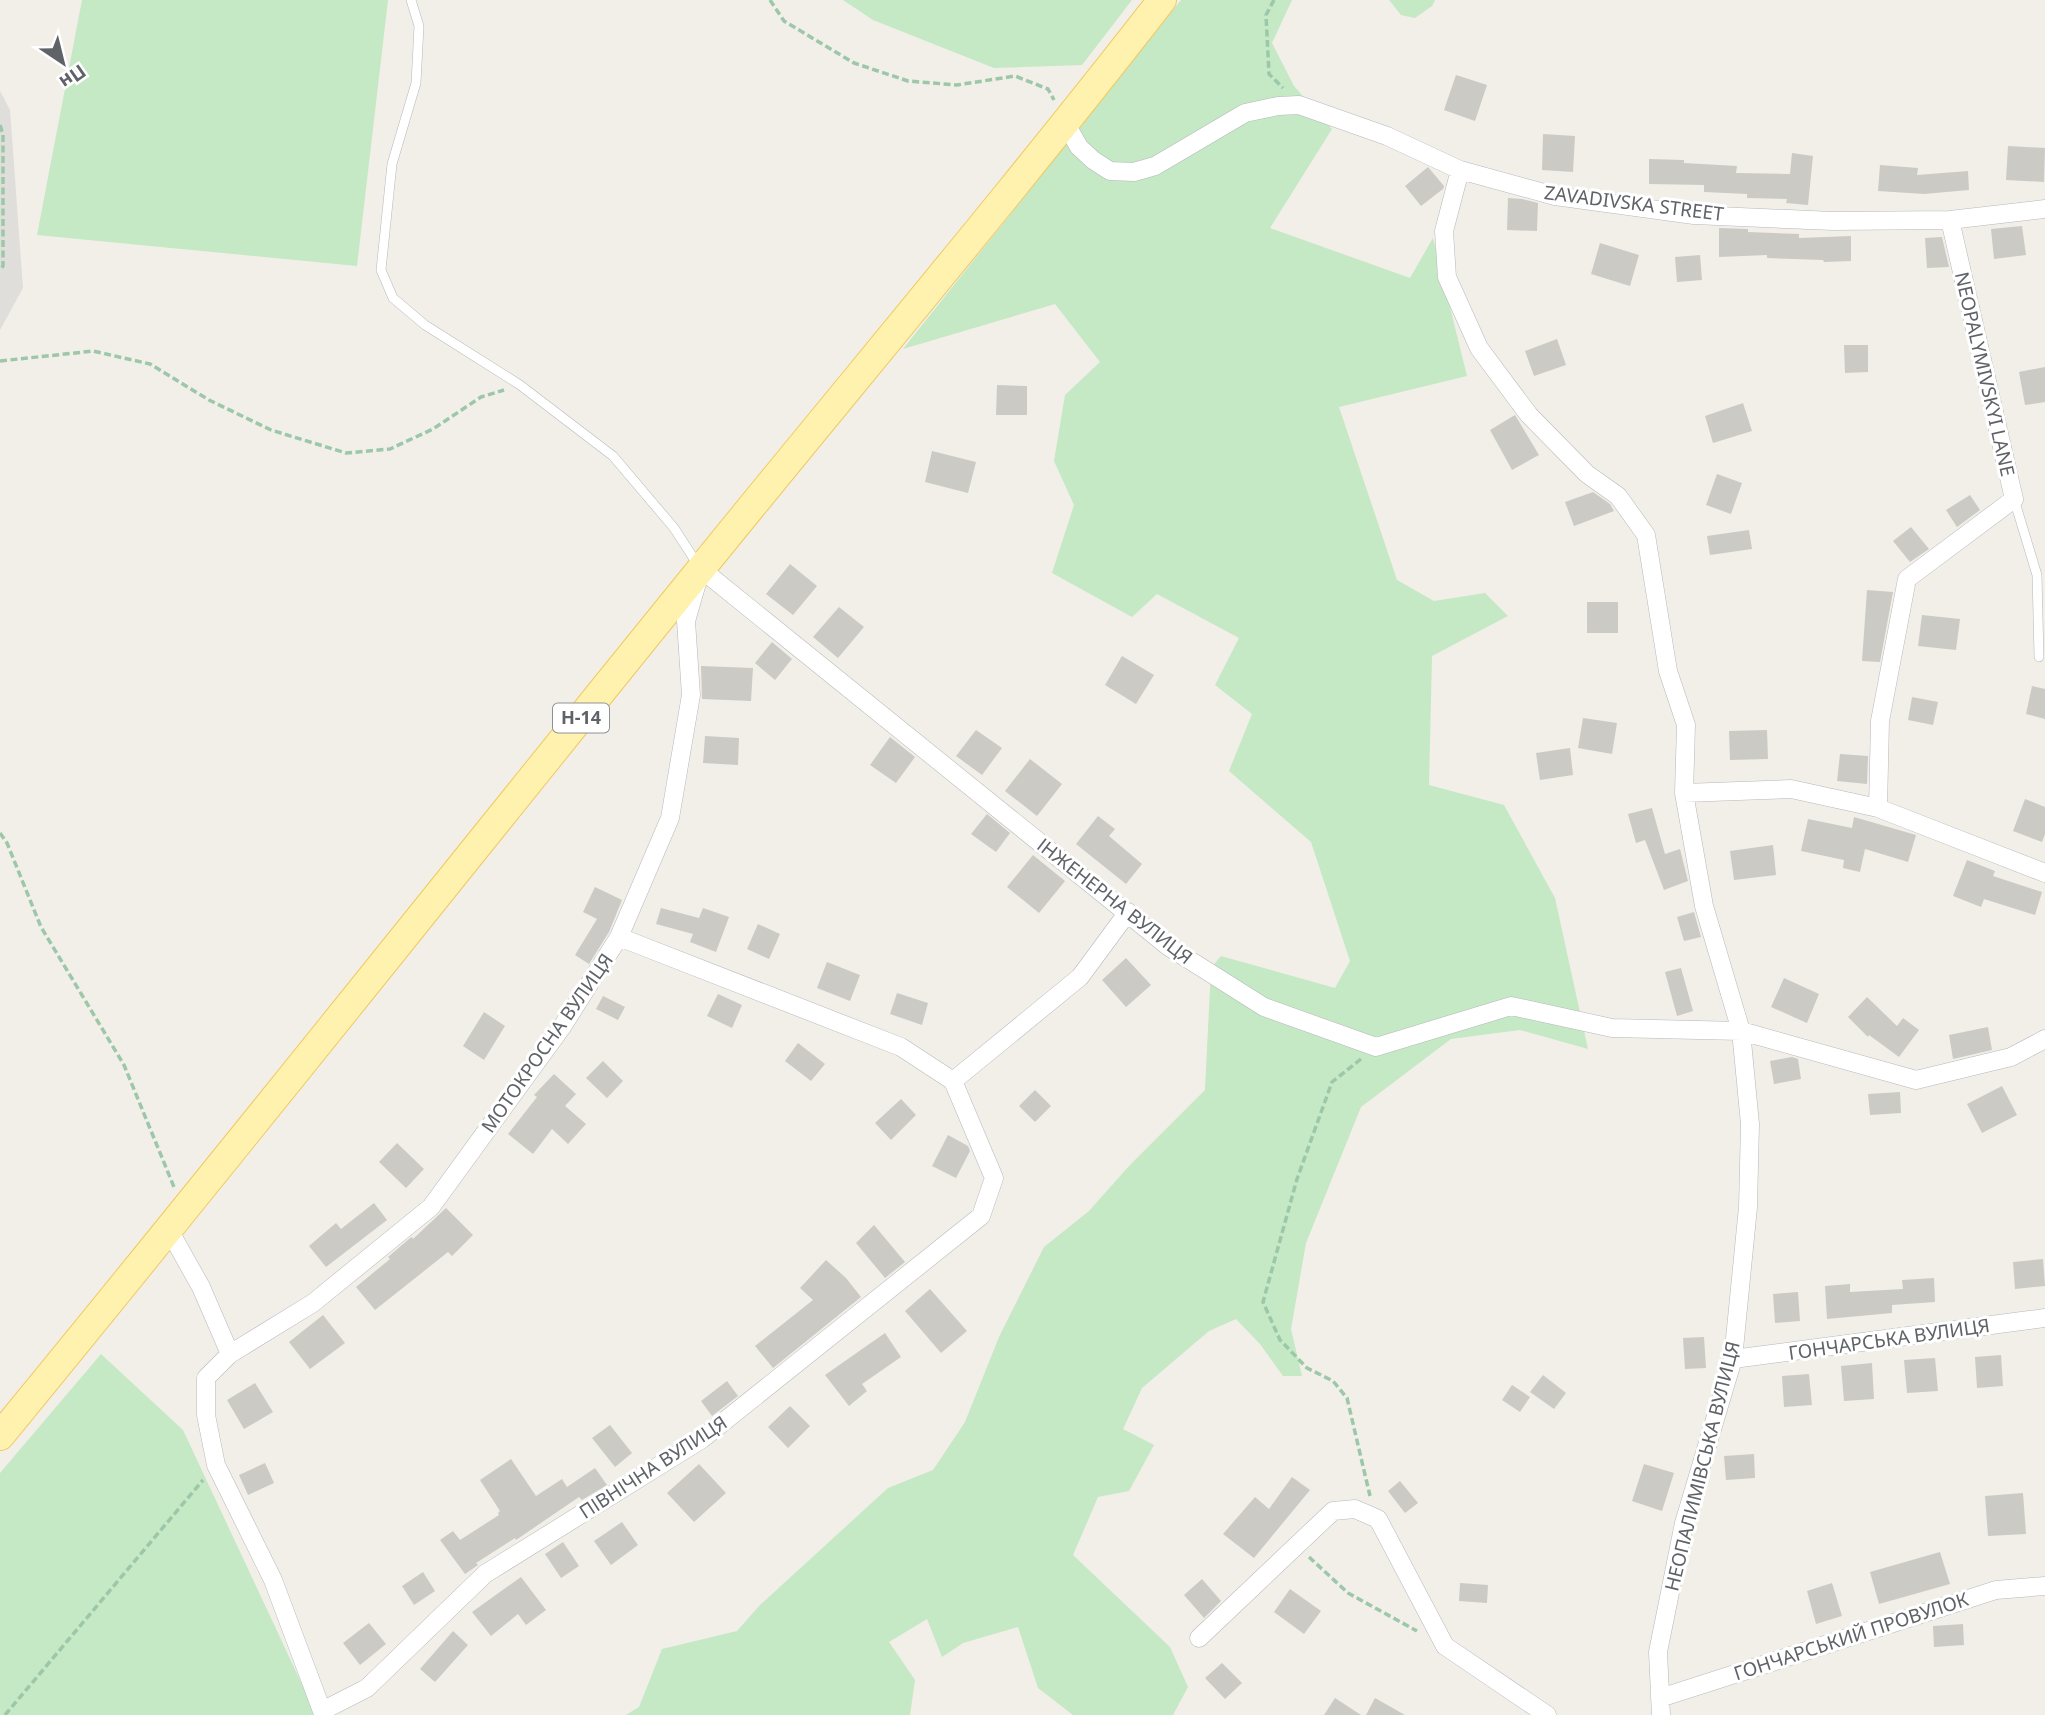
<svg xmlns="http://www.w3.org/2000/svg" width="2045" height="1715" font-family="'Noto Sans',sans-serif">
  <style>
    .industrial { fill: #e0deda }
    .green { fill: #c5e8c5 }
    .building { fill: #cccac5 }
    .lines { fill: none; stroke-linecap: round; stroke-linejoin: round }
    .service-casing { stroke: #b5b8bc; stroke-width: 10 }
    .minor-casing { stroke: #b5b8bc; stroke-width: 19 }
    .primary-casing { stroke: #f2c960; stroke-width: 30 }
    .path { stroke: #9cc7a9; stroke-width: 3.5; stroke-dasharray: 7 3.5; stroke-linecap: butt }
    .service { stroke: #fff; stroke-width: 9 }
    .minor { stroke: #fff; stroke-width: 18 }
    .primary { stroke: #fff2af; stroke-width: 28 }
    .labels { text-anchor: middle; stroke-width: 6; stroke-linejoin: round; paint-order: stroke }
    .shield { fill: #fff; stroke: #8f9295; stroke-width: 2 }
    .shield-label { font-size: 18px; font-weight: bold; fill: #5f6368 }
    .street-label { font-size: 19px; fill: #5f6368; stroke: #fff }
  </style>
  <rect width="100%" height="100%" fill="#f1efe8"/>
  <path class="industrial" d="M0,91L10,110L23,288L0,330Z"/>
  <path class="green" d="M82,0H388L357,266L37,235Z
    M843,0H1132L1082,65L994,68L873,20Z
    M1181,0H1292L1272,43L1294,86L1332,129L1270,228L1410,278L1433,238L1467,376L1339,407L1397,580L1434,601L1485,593L1508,616L1432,656L1429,785L1504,805L1555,898L1588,1049L1520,1030L1451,1039L1361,1107L1306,1243L1291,1329L1302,1376H1283L1260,1344L1236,1319L1209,1331L1142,1388L1123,1429L1154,1445L1129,1491L1098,1497L1073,1555L1170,1647L1188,1687L1173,1715H1073L1038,1688L1018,1627L963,1643L942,1657L927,1619L889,1642L915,1680L910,1715H626L639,1707L662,1649L737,1631L760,1605L888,1488L933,1470L965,1422L999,1337L1044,1247L1089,1211L1129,1166L1205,1090L1211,968L1221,956L1335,988L1350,961L1311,842L1229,771L1252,714L1215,685L1239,638L1157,594L1132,617L1052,573L1074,505L1054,461L1065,395L1100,362L1055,304L903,349Z
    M1389,0H1435L1432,6L1415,18L1401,15Z
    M101,1354L183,1430L306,1693L324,1715H0V1473Z"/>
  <path class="building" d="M1456,75L1487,85L1475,121L1444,110Z
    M1543,134L1575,136L1573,172L1542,170Z
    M2008,146L2045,148L2044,182L2006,180Z
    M1792,153L1813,156L1808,205L1786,203L1787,199L1747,198V194L1704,192V185L1649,184V159L1684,160V163L1737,166L1736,173L1790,174Z
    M1880,165L1918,168L1917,175L1968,171L1969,190L1924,194L1878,191Z
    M1428,167L1444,186L1443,189L1421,206L1405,186Z
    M1508,198L1522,199L1538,203L1537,231L1507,230Z
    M2022,226L2026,255L1994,259L1991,229Z
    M1719,228L1748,229V232L1799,234V238L1851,236V261L1824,262L1823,260L1767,258V255L1719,257Z
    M1942,237L1949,267L1927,268L1925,238Z
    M1600,243L1639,255L1630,286L1591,274Z
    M1700,255L1702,280L1677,282L1675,257Z
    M1557,339L1566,365L1534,376L1525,351Z
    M1844,345H1868V372L1845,373Z
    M2045,367V402L2025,405L2019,372Z
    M997,385L1027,386V415H996Z
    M1743,403L1752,431L1713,443L1705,416Z
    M1515,415L1539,455L1512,470L1490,430Z
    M932,451L976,462L968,493L925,482Z
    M1717,474L1742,483L1731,514L1706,505Z
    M1593,492L1610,504L1614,511L1574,526L1565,502Z
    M1970,495L1980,510L1957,527L1946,510Z
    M1911,527L1929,549L1910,562L1893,541Z
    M1749,530L1752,549L1710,555L1707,536Z
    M790,564L817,586L793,615L766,594Z
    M1867,590L1893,592L1880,662L1862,661Z
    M1587,602H1618V633H1587Z
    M839,607L864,627L838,658L813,637Z
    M1922,615L1960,619L1956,650L1918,646Z
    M772,642L792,659L775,680L755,663Z
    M1122,656L1154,675L1136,704L1105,685Z
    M701,666L753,668L751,701L702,699Z
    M2032,686L2045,689V719L2026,714Z
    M1912,697L1938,702L1933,725L1908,720Z
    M1583,718L1617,723L1612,754L1578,748Z
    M976,730L1002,748L982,775L956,756Z
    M1767,730L1768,759L1730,760L1729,731Z
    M705,736L739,738L738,765L703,763Z
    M890,737L915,757L896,783L870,765Z
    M1570,748L1573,775L1540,780L1536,753Z
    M1840,754L1868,756L1867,784L1837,781Z
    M1030,759L1062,784L1037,816L1005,791Z
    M2025,799L2045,807V834L2042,842L2013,831Z
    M1652,808L1665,854L1680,849L1688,881L1664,890L1645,840L1636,843L1628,814Z
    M987,814L1010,833L996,852L971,834Z
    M1098,816L1115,829L1109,836L1142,864L1126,884L1076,844Z
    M1854,817L1916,835L1908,862L1865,849L1860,872L1843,868L1844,860L1801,851L1808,819L1852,828Z
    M1773,845L1776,875L1734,880L1730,851Z
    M1033,855L1065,881L1039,913L1007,887Z
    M1967,860L1995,871L1993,876L2042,892L2035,915L1984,899L1981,907L1953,896Z
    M595,887L622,900L609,932L589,964L575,955L597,919L583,912Z
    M661,908L699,918L703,908L729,917L716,952L690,942L693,934L656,924Z
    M1694,912L1701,937L1684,941L1677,917Z
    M758,924L780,934L769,959L747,949Z
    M1126,958L1151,985L1126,1007L1102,980Z
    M827,962L860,975L850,1001L817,988Z
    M1681,968L1693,1011L1677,1016L1665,972Z
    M1784,978L1819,994L1807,1023L1771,1007Z
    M897,993L928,1003L922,1025L890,1014Z
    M718,994L742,1005L732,1028L707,1016Z
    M603,996L625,1007L618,1020L596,1009Z
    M1867,997L1897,1026L1903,1018L1919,1030L1899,1057L1869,1035L1868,1037L1848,1017Z
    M484,1012L505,1026L484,1060L463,1046Z
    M1988,1027L1992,1050L1953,1059L1949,1035Z
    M798,1043L825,1064L811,1081L785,1061Z
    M1792,1057L1798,1059L1801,1079L1774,1084L1770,1061Z
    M603,1061L623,1081L607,1098L586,1078Z
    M554,1074L576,1094L565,1106L586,1124L568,1144L552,1129L533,1154L508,1134L537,1097L534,1095Z
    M2002,1086L2017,1115L1982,1133L1967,1104Z
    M1035,1090L1051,1106L1035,1122L1019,1106Z
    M1900,1092L1901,1113L1870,1115L1868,1094Z
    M901,1099L916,1115L891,1140L875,1123Z
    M948,1135L968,1146L970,1151L956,1178L932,1166Z
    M397,1143L424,1169L406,1188L379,1162Z
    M374,1203L387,1220L326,1267L309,1246L336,1223L341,1229Z
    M446,1208L473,1235L452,1256L448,1252L375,1310L356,1287L390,1259L388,1257L409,1239L412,1237L413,1239Z
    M874,1225L905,1262L885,1278L856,1243Z
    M2043,1259L2045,1286L2015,1289L2013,1262Z
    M826,1260L846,1278L861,1297L773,1368L755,1346L813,1300L800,1288Z
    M1934,1278L1935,1302L1892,1305V1313L1827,1319L1825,1286L1850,1284V1292L1903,1289L1902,1280Z
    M930,1289L967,1331L941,1353L905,1311Z
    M1798,1292L1800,1321L1775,1323L1773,1294Z
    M323,1315L345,1343L310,1369L289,1342Z
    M885,1333L901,1357L862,1384L867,1391L849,1406L825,1375Z
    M1704,1337L1706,1368L1685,1369L1683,1338Z
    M2001,1355L2003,1386L1977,1388L1975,1357Z
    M1935,1358L1938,1391L1907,1393L1904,1360Z
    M1872,1363L1874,1399L1844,1401L1841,1366Z
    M1809,1374L1812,1405L1784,1407L1782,1376Z
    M1543,1375L1566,1393L1554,1409L1530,1392Z
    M727,1381L738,1396L712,1416L701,1401Z
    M255,1383L273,1412L244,1429L227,1400Z
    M1512,1385L1530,1397L1520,1412L1502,1400Z
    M790,1406L810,1426L788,1448L768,1427Z
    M610,1425L632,1453L615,1467L592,1438Z
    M1754,1454L1755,1478L1726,1480L1724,1456Z
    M511,1459L536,1496L562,1479L567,1487L595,1468L607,1485L582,1500L579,1497L516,1540L515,1538L476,1563L478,1565L465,1574L440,1540L453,1531L460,1540L499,1515L498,1513L500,1511L480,1480Z
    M265,1463L274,1483L248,1495L239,1475Z
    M699,1464L726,1493L694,1522L667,1493Z
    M1644,1464L1674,1473L1662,1511L1632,1501Z
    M1292,1477L1310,1490L1254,1558L1223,1534L1255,1497L1269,1509Z
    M1400,1481L1418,1503L1405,1513L1388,1491Z
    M2023,1493L2026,1534L1988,1536L1985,1496Z
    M622,1522L638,1545L611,1565L594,1541Z
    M563,1542L579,1566L561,1578L545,1554Z
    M1940,1552L1950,1584L1879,1604L1870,1572Z
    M423,1572L435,1591L414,1605L402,1586Z
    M521,1577L546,1610L526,1625L518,1614L491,1636L472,1612Z
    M1202,1579L1221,1601L1204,1618L1184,1595Z
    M1460,1583L1488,1585L1487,1603L1459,1601Z
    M1832,1583L1842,1616L1816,1624L1807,1591Z
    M1290,1589L1321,1611L1304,1634L1274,1612Z
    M369,1623L386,1644L360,1665L343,1643Z
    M1963,1624L1964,1645L1934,1647L1933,1626Z
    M453,1631L468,1645L435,1682L420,1669Z
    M1222,1663L1242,1683L1225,1699L1205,1678Z
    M1335,1698L1361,1715H1324Z
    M1375,1698L1405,1715H1366Z"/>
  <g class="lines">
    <g class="service-casing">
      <path id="service" d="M411,0L419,26L416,83L392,164L381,270L393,298L425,325L520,385L613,456L674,528L698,565
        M2014,499L2037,575L2039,657"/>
    </g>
    <g class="minor-casing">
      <path id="minor" d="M1066,124L1079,147L1093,160L1110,171L1134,172L1155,166L1245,113L1278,106L1299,105L1387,136L1460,170L1555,196L1694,215L1833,221L1950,220L2045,209
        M1460,170L1444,231L1447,277L1479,348L1529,415L1587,474L1618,496L1646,535L1668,671L1686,725L1684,793L1704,906L1741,1031L1750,1124L1748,1207L1733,1359L1684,1523L1658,1652L1661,1715
        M1684,793L1791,789L1878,808L2045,873
        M1878,808L1880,721L1907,579L2014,499L1950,220
        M619,937L670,818L691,695L686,621L701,569L1169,947L1264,1007L1376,1047L1511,1006L1612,1028L1741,1031L1916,1080L2011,1057L2045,1039
        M169,1230L201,1287L230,1354L206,1378V1415L216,1465L273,1580L322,1711L367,1688L485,1574L702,1439L981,1216L994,1178L953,1081L1080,977L1128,912
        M230,1354L313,1303L431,1207L562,1027L619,937L901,1047L953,1081
        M1733,1359L2045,1318
        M1199,1638L1333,1511L1355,1509L1378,1519L1445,1646L1547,1715
        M1660,1698L1996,1590L2045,1586"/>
    </g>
    <g class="primary-casing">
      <path id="primary" d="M0,1436C236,1149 466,858 700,570C854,380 1012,193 1162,0"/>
    </g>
    <path class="path" d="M770,0L784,21L854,63L908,81L957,85L1015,76L1048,89L1054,100
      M1274,0L1266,15L1269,74L1283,88
      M0,125L3,135V266L0,270
      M0,361L93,351L150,364L209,400L271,430L346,453L390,449L433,429L481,397L504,390
      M0,833L7,843L41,927L124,1065L174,1187
      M1361,1059L1332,1082L1297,1179L1263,1302L1280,1340L1307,1368L1333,1381L1347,1398L1370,1496
      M1309,1557L1348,1593L1417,1631
      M5,1715L203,1480"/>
    <use href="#service" class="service"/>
    <use href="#minor" class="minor"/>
    <use href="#primary" class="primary"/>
  </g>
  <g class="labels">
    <rect class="shield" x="553" y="703.5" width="56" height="29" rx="5"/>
    <g class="shield-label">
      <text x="581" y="724">Н-14</text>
    </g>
    <g class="street-label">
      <text transform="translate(1634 203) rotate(7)" y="7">ZAVADIVSKA STREET</text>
      <text transform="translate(1985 374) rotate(77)" y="7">NEOPALYMIVSKYI LANE</text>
      <text transform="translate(1115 901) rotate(38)" y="7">ІНЖЕНЕРНА ВУЛИЦЯ</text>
      <text transform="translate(547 1043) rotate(-55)" y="7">МОТОКРОСНА ВУЛИЦЯ</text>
      <text transform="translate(1889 1339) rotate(-8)" y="7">ГОНЧАРСЬКА ВУЛИЦЯ</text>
      <text transform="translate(1702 1466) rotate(-76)" y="7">НЕОПАЛИМІВСЬКА ВУЛИЦЯ</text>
      <text transform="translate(653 1467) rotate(-33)" y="7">ПІВНІЧНА ВУЛИЦЯ</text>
      <text transform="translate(1851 1636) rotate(-18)" y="7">ГОНЧАРСЬКИЙ ПРОВУЛОК</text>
    </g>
  </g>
  <g transform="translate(63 63) rotate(145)" stroke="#ffffff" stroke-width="5" paint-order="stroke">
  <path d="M0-5L12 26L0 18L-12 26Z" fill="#5f6368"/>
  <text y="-10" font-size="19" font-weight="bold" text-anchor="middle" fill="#5f6368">Пн</text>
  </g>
</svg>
